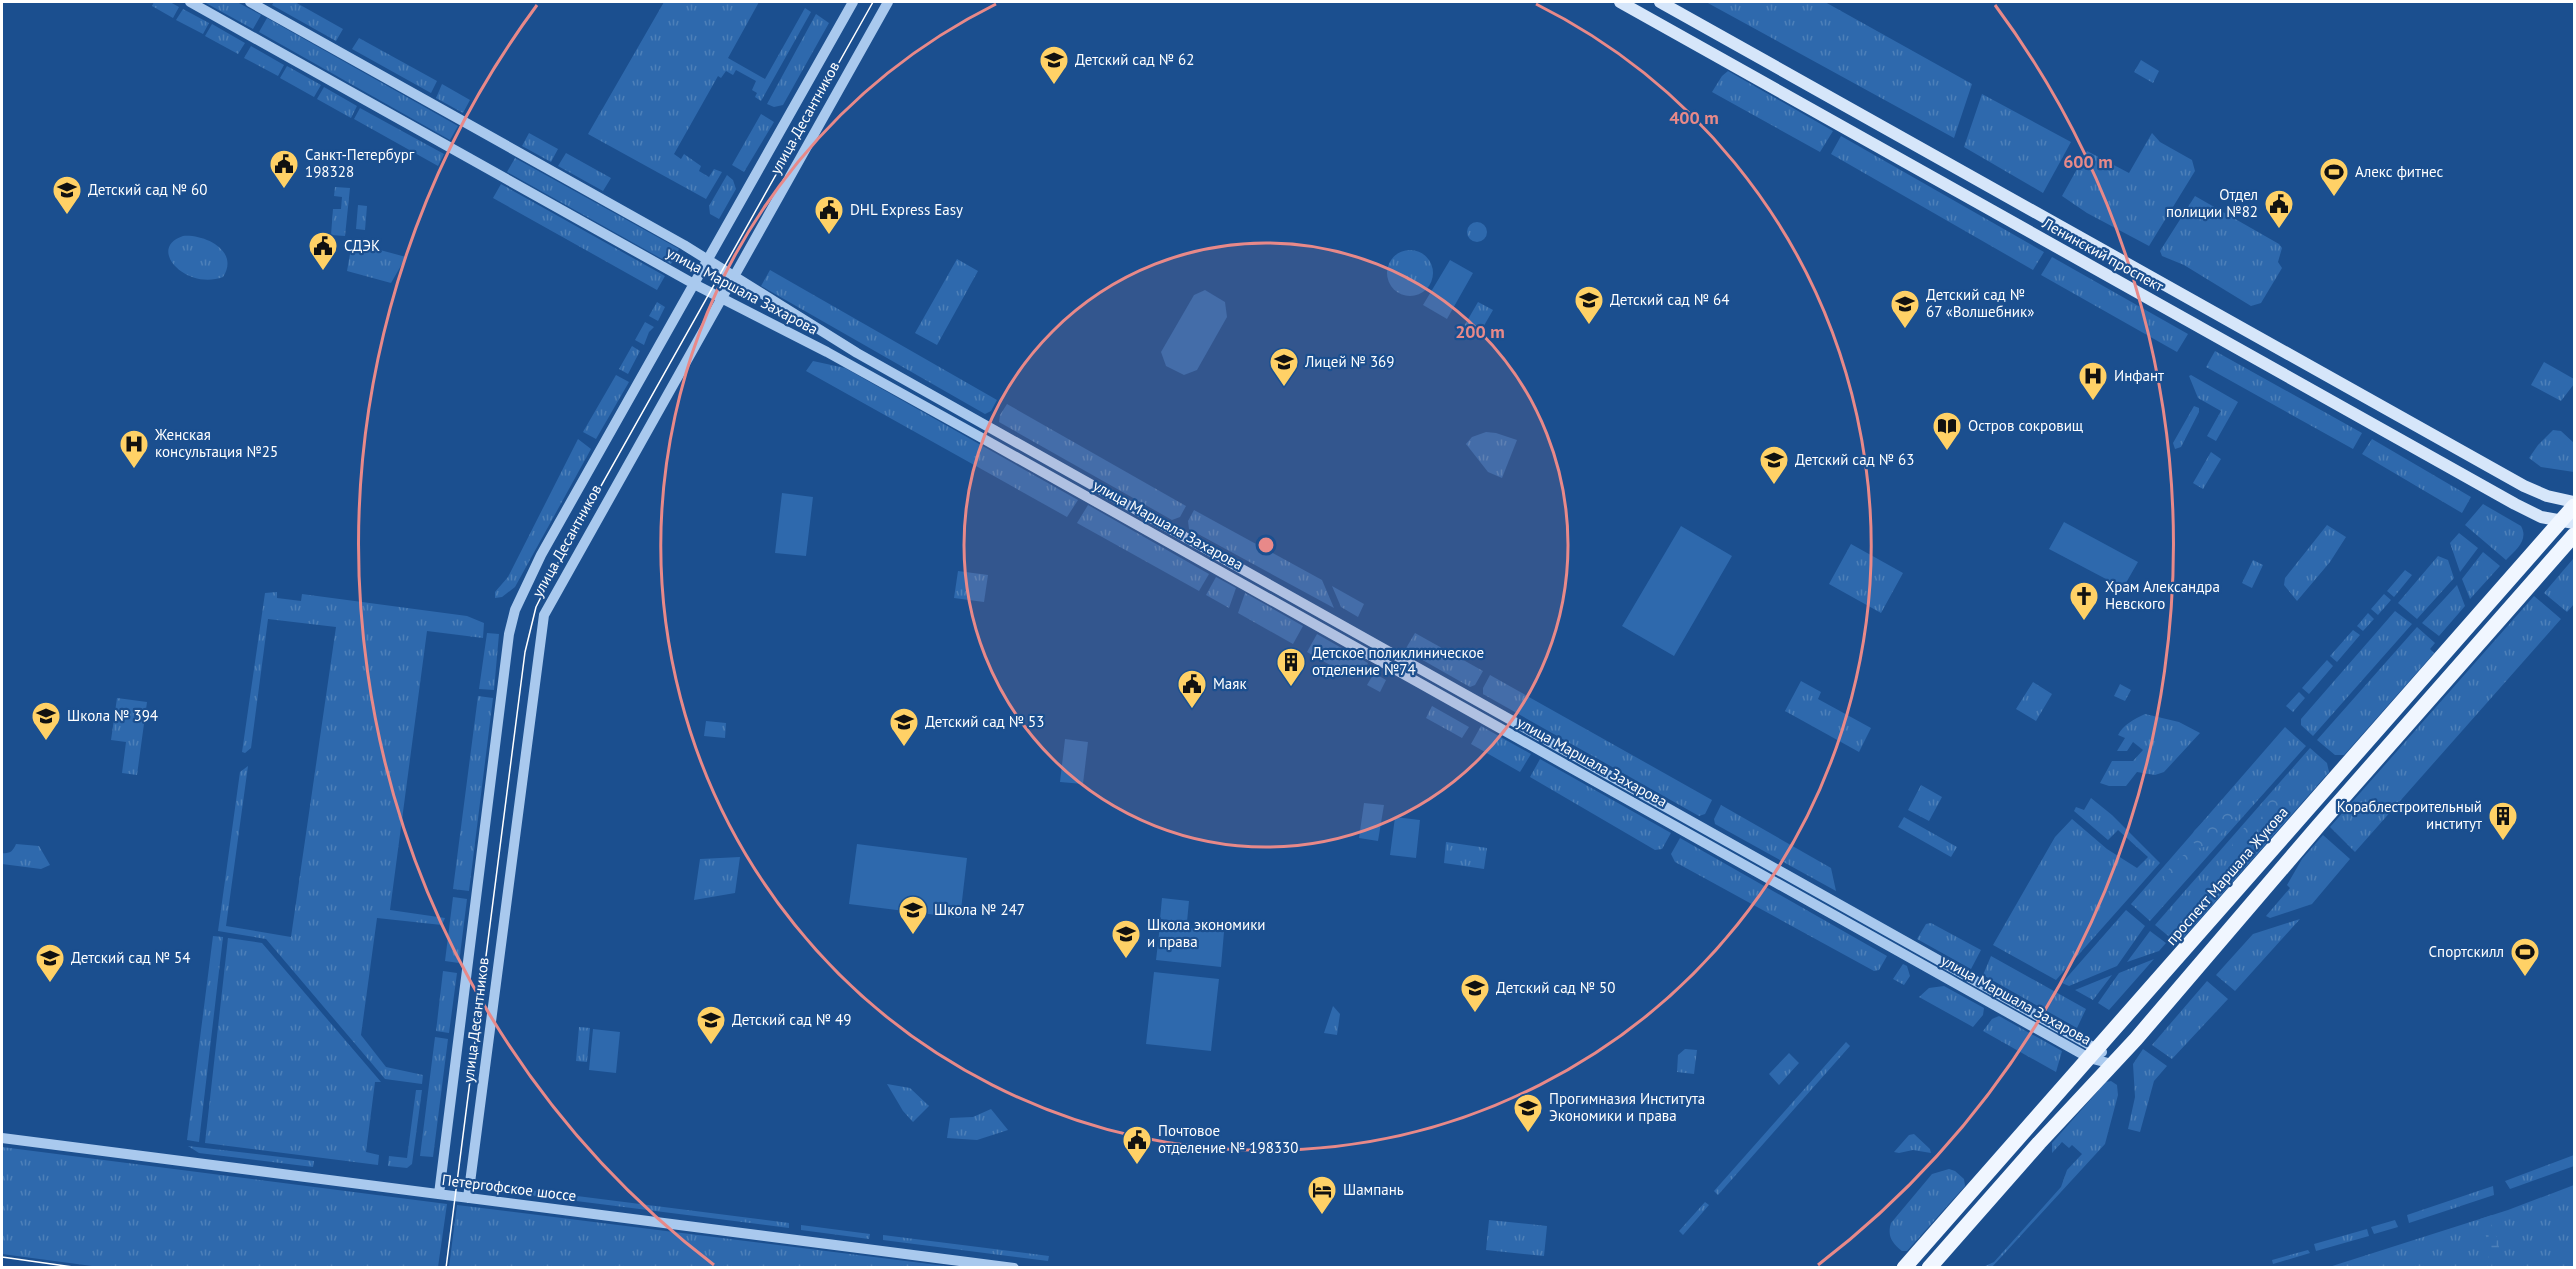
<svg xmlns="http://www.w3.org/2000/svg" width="2576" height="1269" font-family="'PT Sans',sans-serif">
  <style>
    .grass { fill: url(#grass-tufts) }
    .forest { fill: url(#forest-crowns) }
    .wetland { fill: url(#wetland-marsh) }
    .pitch { fill: #2e69ad }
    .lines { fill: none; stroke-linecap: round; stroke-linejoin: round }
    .tertiary { stroke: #a9c9ee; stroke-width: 10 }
    .secondary { stroke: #d6e6fa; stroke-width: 12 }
    .primary { stroke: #f0f6ff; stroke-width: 15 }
    .tram { stroke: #fff; stroke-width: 1.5 }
    .ring { fill: none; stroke: #e88989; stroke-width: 3 }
    .labels { text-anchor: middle; stroke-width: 4.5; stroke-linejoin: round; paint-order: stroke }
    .poi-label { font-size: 15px; fill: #fff; stroke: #1b4f8f; text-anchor: start }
    .street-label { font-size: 15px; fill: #fff; stroke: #1b4f8f }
    .centre { fill: #e88989; stroke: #1b4f8f; stroke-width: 3 }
    .ring-label { font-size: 18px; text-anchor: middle; font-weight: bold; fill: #e88989; stroke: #1b4f8f; stroke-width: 4.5; stroke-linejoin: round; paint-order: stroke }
  </style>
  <defs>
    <pattern id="grass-tufts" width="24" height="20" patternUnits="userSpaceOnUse" patternTransform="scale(1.5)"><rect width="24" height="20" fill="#2e69ad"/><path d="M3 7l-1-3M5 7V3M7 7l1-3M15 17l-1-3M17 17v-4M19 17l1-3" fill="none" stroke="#4d80b9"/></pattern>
    <pattern id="forest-crowns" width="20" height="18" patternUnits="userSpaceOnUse" patternTransform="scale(1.5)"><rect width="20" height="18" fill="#2e69ad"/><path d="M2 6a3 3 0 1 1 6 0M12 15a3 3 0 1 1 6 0" fill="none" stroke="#4d80b9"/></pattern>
    <pattern id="wetland-marsh" width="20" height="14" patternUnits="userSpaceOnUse" patternTransform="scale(1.5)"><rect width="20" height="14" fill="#2e69ad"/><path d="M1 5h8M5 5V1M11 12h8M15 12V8" fill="none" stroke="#4d80b9"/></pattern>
  </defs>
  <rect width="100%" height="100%" fill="#1b4f8f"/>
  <path class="grass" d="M154,2H170L179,7L173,18L152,6Z
    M204,2H237L261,15L253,29Z
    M274,2H295L343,29L336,41L272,5Z
    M664,2H759L728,58L765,79L805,8L811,12L761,101L755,97L757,93L752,90L756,81L736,70L733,75L726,71L721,78L718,76L674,154L681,159L684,154L701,166L699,171L709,177L714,169L722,172L706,199L588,134Z
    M1706,2H1825L1972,84L1954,138Z
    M183,9L209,23L203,34L176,20Z
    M816,14L829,23L783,105L774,107L767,104Z
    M267,18L458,126L450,140L259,32Z
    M212,24L245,43L238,54L205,36Z
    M359,38L437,81L431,93L352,49Z
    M251,46L284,65L278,76L244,58Z
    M2141,60L2159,71L2153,83L2134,72Z
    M287,66L321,85L314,97L280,78Z
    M1728,71L1833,131L1820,152L1712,92L1722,76Z
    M442,84L470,100L463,113L436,98Z
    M324,87L357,106L351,118L317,99Z
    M1982,94L2071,142L2043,193L1964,147Z
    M360,108L444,154L438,166L354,119Z
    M761,114L774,122L744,172L732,165Z
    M529,133L558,149L551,162L522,146Z
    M2152,133L2160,142L2192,160L2195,171L2149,246L2087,213L2062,196L2087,151L2129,173Z
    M1841,136L2044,252L2033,270L1831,154Z
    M566,153L611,178L603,191L558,166Z
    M515,158L679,249L671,264L507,172Z
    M727,175L733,180L736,189L719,219L710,214L709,206Z
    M501,184L665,276L657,290L493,198Z
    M335,187L350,188L345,236L331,235L333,209H341L342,197L334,196Z
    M2195,196L2279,244L2282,248L2278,262L2282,268L2261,303L2251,306L2184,265L2162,256L2160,251Z
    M358,205L367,206L365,230L356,229Z
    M1467 232a10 10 0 1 1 20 0a10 10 0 1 1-20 0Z
    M183,236C205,234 240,251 223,277C186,291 146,248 183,236Z
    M358,244L406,257L391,283L347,271L350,254Z
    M1387 273a23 23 0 1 1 46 0a23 23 0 1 1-46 0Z
    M2052,257L2188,334L2177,352L2041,275Z
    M957,259L978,271L937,345L915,333Z
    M770,270L997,400L991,411L985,414L761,286Z
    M657,302L665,307L658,321L649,316Z
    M1478,302L1493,310L1478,336L1463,328Z
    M645,322L654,327L649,332L644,345L635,340Z
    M632,346L640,351L628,374L619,369Z
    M2215,351L2362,433L2353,449L2206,367Z
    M813,361L845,368L1078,500L1067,517L806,371Z
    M2544,362L2574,379V384L2561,401L2531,385Z
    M616,375L629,382L596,439L583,432Z
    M2191,375L2238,402L2216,441L2207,436L2221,411L2198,398L2189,376Z
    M1007,404L1186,506L1180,517L1172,520L999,422L1000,415Z
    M2194,406L2199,408V412L2181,447L2175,449L2173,443Z
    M2553,430L2561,431L2574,443V472L2541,467L2529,458L2538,445Z
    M1486,432L1496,433L1517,440L1502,478L1488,472L1466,444L1472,437Z
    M578,439L591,449L515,587L502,597L495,598V592L508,577Z
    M2372,439L2471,497L2462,513L2362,454Z
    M2211,452L2221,459L2203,489L2193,483Z
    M2483,504L2521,526C2529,540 2516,550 2506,560L2465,525Z
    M1088,505L1209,574L1199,591L1077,523Z
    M1194,510L1322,580L1334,608L1189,529L1188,521Z
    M2327,525L2346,537L2330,562L2297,601L2284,585L2285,578Z
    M2459,533L2478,548L2460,572L2450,543Z
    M1851,544L1903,573L1881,613L1829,584Z
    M2483,552L2500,566L2470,599L2462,579Z
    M2438,556L2448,560L2454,578L2417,619L2398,603Z
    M2573,559L2574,604L2567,612L2544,593Z
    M2253,560L2263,565L2252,588L2242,583Z
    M2405,570L2412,575L2394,597L2387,591Z
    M958,571L988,575L984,602L954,598Z
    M1216,577L1236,588L1229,608L1206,595Z
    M2457,585L2465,606L2439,636L2422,623Z
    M1332,586L1364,604L1358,617L1341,607Z
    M277,592V598L301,601L302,594L467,616L484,623L483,638L427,631L390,910L445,918L442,925L377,918L361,1035L386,1067L423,1075L422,1084L385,1079L266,939L218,931L240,772L248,766L226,926L291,937L336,627L268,619L251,748L245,753L242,752L265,593Z
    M1245,593L1303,626L1293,644L1238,613Z
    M2384,594L2391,600L2378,615L2371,609Z
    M2534,596L2561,619L2355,852L2330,827Z
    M2395,611L2412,624L2313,736L2301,725V719Z
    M2368,613L2374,619L2363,631L2357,626Z
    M2417,627L2435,643L2430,649L2434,653L2344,755H2335L2317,740Z
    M2353,630L2360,635L2337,662L2330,656Z
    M487,633L499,634L494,690L479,689Z
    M1415,633L1483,671L1475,685L1470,687L1405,650Z
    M1317,634L1368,663L1361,677L1356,674L1353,678L1307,652Z
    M2327,660L2333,666L2309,694L2302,688Z
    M1374,673L1386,680L1380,692L1367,685Z
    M1490,675L1712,800L1705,814L1699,816L1483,694V688Z
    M1801,681L1821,692L1818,699L1871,728L1859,752L1785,711Z
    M2033,682L2052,694L2036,721L2016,709Z
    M2120,684L2131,690L2125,701L2114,696Z
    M2299,692L2305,698L2293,712L2286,706Z
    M478,696L493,698L469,891L453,889Z
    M117,698L147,702L137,775L122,773L126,742L111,740Z
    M1432,706L1469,727L1462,738L1426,718Z
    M2145,714L2179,722L2200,733L2164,772L2155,775L2137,772L2126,786H2109L2100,783L2112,761H2133L2143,750L2133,742L2127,751H2117L2125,738L2118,735C2123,725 2134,719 2145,714Z
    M706,721L726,723L725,738L704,736Z
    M1481,726L1531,754L1520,772L1471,744Z
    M2285,727L2306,746L2150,921L2131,904Z
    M2310,748L2327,763L2329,772L2178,944L2155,925Z
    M1540,759L1671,833L1662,849L1655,850L1530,777Z
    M1921,785L1942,797L1929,821L1908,810Z
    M2091,798L2112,815L2160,863L2056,980L1993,945L2055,837L2072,819L2107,849L2137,868L2148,857L2118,830L2108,840L2074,811L2076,807L2084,810Z
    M1721,805L1831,868L1836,891L1715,824L1714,819Z
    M1904,817L1957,847L1951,857L1898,827Z
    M2323,835L2350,859L2312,904L2270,918L2266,916L2290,888L2287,885L2302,859Z
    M1680,838L1887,956L1879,970L1874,971L1675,862L1671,854Z
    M1446,842L1487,848L1484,869L1444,863Z
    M16,844L39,846L50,865L41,869L2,864V853C10,854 13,851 16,844Z
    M740,857L735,893L694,900L700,859Z
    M453,897L467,899L459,963L445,961Z
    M2126,910L2145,926L2117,966L2069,986L2062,983Z
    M2300,919L2235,991L2216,975L2253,934Z
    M1931,923L1981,950L1971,969L1917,939L1926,924Z
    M2150,931L2166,943L2159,951L2127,962Z
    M213,936L223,937L199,1142L187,1140Z
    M228,938L262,943L381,1082H375L366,1152L379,1155L378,1165L205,1143Z
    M1991,956L2086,1009L2077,1028L1983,975Z
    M2154,959L2109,1010L2098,1003L2119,973Z
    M1903,964L1907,966L1910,976L1904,985L1893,979Z
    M443,971L457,973L449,1033L436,1031Z
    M2112,975L2093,1000L2075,990Z
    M2207,981L2228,999L2172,1059L2152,1045Z
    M1944,986L1984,1008L1983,1015L1973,1027L1919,997L1929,988Z
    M1333,1006L1340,1014L1337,1035L1324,1033Z
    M1999,1016L2062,1051L2056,1072L1983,1031L1992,1019Z
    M579,1027L590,1028L587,1062L576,1061Z
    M435,1037L448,1039L433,1157L420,1156Z
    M1846,1042L1850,1046L1718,1195L1714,1191Z
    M1685,1049L1697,1050L1694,1074L1677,1072L1678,1055Z
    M2143,1049L2167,1066L2154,1081L2140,1132L2128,1129L2135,1097L2133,1064Z
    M1789,1053L1799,1063L1779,1085L1769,1074Z
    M2111,1081L2117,1085L2118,1095L2105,1144L1992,1267H1983L1994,1262L2061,1187L2067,1170L2082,1154L2072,1145L2069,1148L2062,1142L2052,1153V1143L2106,1082Z
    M887,1084L910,1088L929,1106L913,1122L903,1111Z
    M416,1090H422L412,1164L407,1168L388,1166L389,1156L407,1158Z
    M991,1109L1008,1130L977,1140L947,1138L950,1118L973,1117Z
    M1914,1134L1930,1149L1931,1153L1913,1150L1899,1153L1894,1152L1909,1135Z
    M188,1146L314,1161L313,1167L199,1153Z
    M2,1147L447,1204L438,1267L107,1268L2,1254Z
    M2574,1155V1166L2510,1189L2505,1181Z
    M1949,1169L1955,1171L1964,1179L1965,1186L1907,1251H1902C1892,1243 1887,1236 1891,1223L1932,1174Z
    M2574,1185V1267L2326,1268L2508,1210Z
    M2493,1186L2494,1195L2409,1223L2407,1215Z
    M514,1188L789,1223V1228L513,1193Z
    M1705,1202L1709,1205L1683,1235L1679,1231Z
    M457,1205L954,1267H449Z
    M1489,1220L1547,1226L1544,1256L1486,1250Z
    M2395,1220L2398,1227L2374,1234L2371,1227Z
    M801,1225L870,1234L869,1239L801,1230Z
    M2367,1229L2369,1236L2316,1251L2314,1244Z
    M883,1235L1049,1256L1048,1261L883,1240Z
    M2308,1250L2310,1253L2273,1264L2272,1260Z"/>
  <path class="forest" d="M2281,790C2289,811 2282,816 2269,830L2263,828L2260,820L2265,810L2263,805L2267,799Z
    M2234,792L2241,800L2242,810L2210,846L2199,848L2191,840L2194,831Z
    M2245,827H2253L2260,845L2242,861L2230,856L2233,840Z
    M2196,850L2201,856L2193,866L2174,884L2164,879C2169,864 2181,854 2196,850Z"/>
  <path class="wetland" d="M2492,1215C2491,1223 2492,1233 2498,1238L2499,1248L2493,1254L2491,1267H2488C2490,1249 2487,1235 2480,1219Z"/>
  <path class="pitch" d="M1450,260L1473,273L1447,319L1423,305Z
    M1205,290L1225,302L1227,317L1197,370L1184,375L1166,366L1161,352L1194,295Z
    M782,493L813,497L806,556L775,553Z
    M2064,522L2138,562L2123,588L2049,549Z
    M1681,526L1732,556L1674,656L1622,626Z
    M1065,739L1088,742L1083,784L1060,782Z
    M1364,803L1384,805L1378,841L1359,838Z
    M1395,817L1420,820L1416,858L1390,855Z
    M857,844L967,858L960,918L849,904Z
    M1162,898L1189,901L1187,922L1160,919Z
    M1160,925L1224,932L1221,967L1156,960Z
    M1154,972L1219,979L1211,1051L1146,1044Z
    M593,1029L620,1032L616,1073L589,1070Z"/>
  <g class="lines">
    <path class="tertiary" d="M190,2L694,284L827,352L982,438L2089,1058L2112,1064
      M250,2L684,245L857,353L2102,1052
      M2,1138L1014,1268
      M439,1194L509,634L515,610L541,555L853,2
      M468,1198L544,615L888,2"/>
    <path class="secondary" d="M1620,2L2515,504L2541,517L2574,523
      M1660,2L2524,486L2547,496L2574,502"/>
    <path class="primary" d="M1904,1268L2574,506
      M1929,1268L2039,1143L2136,1039L2319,825L2574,535"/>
    <path class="tram" d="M2,1257L80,1268
      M446,1268L525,652L536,607L560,559L873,2"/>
  </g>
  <circle cx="1266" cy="545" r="302" fill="#e88989" fill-opacity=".12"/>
  <g class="ring">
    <circle cx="1266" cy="545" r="302"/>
    <path d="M1536 4A605 605 0 1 1 996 4"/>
    <path d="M714 1265A907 907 0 0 1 537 5M1995 5A907 907 0 0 1 1818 1265"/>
  </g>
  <defs>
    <g id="school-pin" transform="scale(1.5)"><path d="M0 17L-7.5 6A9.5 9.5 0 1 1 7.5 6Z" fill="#ffd166" stroke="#1b4f8f"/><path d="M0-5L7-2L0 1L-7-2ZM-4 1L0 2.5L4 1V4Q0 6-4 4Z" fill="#111"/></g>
    <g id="civic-pin" transform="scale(1.5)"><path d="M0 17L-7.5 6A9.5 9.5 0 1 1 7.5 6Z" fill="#ffd166" stroke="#1b4f8f"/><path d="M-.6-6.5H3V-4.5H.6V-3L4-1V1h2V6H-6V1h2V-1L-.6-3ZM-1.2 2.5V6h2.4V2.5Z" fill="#111"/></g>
    <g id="stadium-pin" transform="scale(1.5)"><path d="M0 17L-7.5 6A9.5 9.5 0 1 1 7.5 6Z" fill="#ffd166" stroke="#1b4f8f"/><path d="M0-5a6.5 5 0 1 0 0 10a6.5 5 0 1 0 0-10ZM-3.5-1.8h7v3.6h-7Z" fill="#111"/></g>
    <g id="hospital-pin" transform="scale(1.5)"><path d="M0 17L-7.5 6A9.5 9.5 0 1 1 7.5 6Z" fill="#ffd166" stroke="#1b4f8f"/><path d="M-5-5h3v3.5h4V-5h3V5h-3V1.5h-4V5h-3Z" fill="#111"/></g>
    <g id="library-pin" transform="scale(1.5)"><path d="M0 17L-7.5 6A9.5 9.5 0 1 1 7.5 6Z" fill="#ffd166" stroke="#1b4f8f"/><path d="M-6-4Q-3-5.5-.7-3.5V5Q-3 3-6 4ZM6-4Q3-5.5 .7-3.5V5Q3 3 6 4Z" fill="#111"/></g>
    <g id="church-pin" transform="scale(1.5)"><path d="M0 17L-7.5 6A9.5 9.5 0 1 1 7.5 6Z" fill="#ffd166" stroke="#1b4f8f"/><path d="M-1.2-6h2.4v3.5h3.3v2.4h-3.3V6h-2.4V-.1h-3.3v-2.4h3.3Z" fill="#111"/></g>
    <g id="building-pin" transform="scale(1.5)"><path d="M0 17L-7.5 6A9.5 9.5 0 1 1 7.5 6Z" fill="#ffd166" stroke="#1b4f8f"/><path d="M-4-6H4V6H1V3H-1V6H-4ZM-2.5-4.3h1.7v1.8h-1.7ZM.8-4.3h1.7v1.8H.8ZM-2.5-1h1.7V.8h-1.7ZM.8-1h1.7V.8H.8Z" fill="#111"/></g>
    <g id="hotel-pin" transform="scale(1.5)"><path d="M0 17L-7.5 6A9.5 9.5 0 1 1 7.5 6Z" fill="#ffd166" stroke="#1b4f8f"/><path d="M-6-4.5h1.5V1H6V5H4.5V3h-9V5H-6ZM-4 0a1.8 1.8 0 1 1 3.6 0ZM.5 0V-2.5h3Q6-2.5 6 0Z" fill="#111"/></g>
  </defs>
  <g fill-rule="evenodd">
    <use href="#school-pin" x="1054" y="60"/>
    <use href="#civic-pin" x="284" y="164"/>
    <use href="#stadium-pin" x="2334" y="172"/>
    <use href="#school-pin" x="67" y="190"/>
    <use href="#civic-pin" x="2279" y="204"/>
    <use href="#civic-pin" x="829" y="210"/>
    <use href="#civic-pin" x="323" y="246"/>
    <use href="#school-pin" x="1589" y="300"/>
    <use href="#school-pin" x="1905" y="304"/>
    <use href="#school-pin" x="1284" y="362"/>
    <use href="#hospital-pin" x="2093" y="376"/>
    <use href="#library-pin" x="1947" y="426"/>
    <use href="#hospital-pin" x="134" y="444"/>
    <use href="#school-pin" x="1774" y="460"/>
    <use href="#church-pin" x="2084" y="596"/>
    <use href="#building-pin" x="1291" y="662"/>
    <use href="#civic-pin" x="1192" y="684"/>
    <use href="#school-pin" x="46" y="716"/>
    <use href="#school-pin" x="904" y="722"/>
    <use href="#building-pin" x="2503" y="816"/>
    <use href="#school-pin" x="913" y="910"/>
    <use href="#school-pin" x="1126" y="934"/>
    <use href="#stadium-pin" x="2525" y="952"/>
    <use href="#school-pin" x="50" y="958"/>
    <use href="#school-pin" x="1475" y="988"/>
    <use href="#school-pin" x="711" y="1020"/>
    <use href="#school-pin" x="1528" y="1108"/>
    <use href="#civic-pin" x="1137" y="1140"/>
    <use href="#hotel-pin" x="1322" y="1190"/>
  </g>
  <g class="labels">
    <g class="poi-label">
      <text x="1075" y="65">Детский сад № 62</text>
      <text x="305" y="160">Санкт-Петербург<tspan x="305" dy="17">198328</tspan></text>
      <text x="2355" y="177">Алекс фитнес</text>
      <text x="88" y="195">Детский сад № 60</text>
      <text x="2258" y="200" text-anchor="end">Отдел<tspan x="2258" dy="17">полиции №82</tspan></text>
      <text x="850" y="215">DHL Express Easy</text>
      <text x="344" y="251">СДЭК</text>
      <text x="1926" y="300">Детский сад №<tspan x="1926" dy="17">67 «Волшебник»</tspan></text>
      <text x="1610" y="305">Детский сад № 64</text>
      <text x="1305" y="367">Лицей № 369</text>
      <text x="2114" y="381">Инфант</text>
      <text x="1968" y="431">Остров сокровищ</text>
      <text x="155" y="440">Женская<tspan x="155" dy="17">консультация №25</tspan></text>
      <text x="1795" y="465">Детский сад № 63</text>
      <text x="2105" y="592">Храм Александра<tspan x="2105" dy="17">Невского</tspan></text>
      <text x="1312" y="658">Детское поликлиническое<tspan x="1312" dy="17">отделение №74</tspan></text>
      <text x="1213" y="689">Маяк</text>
      <text x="67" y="721">Школа № 394</text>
      <text x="925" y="727">Детский сад № 53</text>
      <text x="2482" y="812" text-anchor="end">Кораблестроительный<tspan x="2482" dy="17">институт</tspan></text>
      <text x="934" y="915">Школа № 247</text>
      <text x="1147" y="930">Школа экономики<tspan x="1147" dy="17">и права</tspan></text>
      <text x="2504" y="957" text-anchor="end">Спортскилл</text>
      <text x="71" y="963">Детский сад № 54</text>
      <text x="1496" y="993">Детский сад № 50</text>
      <text x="732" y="1025">Детский сад № 49</text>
      <text x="1549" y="1104">Прогимназия Института<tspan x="1549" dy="17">Экономики и права</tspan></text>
      <text x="1158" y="1136">Почтовое<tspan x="1158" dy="17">отделение № 198330</tspan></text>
      <text x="1343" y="1195">Шампань</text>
    </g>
    <g class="street-label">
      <text transform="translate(805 118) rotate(-61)" y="5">улица Десантников</text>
      <text transform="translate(2103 255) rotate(29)" y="5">Ленинский проспект</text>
      <text transform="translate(742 291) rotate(28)" y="5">улица Маршала Захарова</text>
      <text transform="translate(1168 525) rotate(29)" y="5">улица Маршала Захарова</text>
      <text transform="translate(567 541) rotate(-61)" y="5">улица Десантников</text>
      <text transform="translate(1592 762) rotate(29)" y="5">улица Маршала Захарова</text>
      <text transform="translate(2227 876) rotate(-49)" y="5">проспект Маршала Жукова</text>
      <text transform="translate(2016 1000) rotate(29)" y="5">улица Маршала Захарова</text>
      <text transform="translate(476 1020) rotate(-83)" y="5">улица Десантников</text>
      <text transform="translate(509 1188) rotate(7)" y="5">Петергофское шоссе</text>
    </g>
  </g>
  <circle cx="1266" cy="545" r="9" class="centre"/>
  <g class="ring-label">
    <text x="1694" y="124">400 m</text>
    <text x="2088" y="168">600 m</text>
    <text x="1480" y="338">200 m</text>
  </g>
  <rect width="2576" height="1269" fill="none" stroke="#ffffff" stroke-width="6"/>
</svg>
